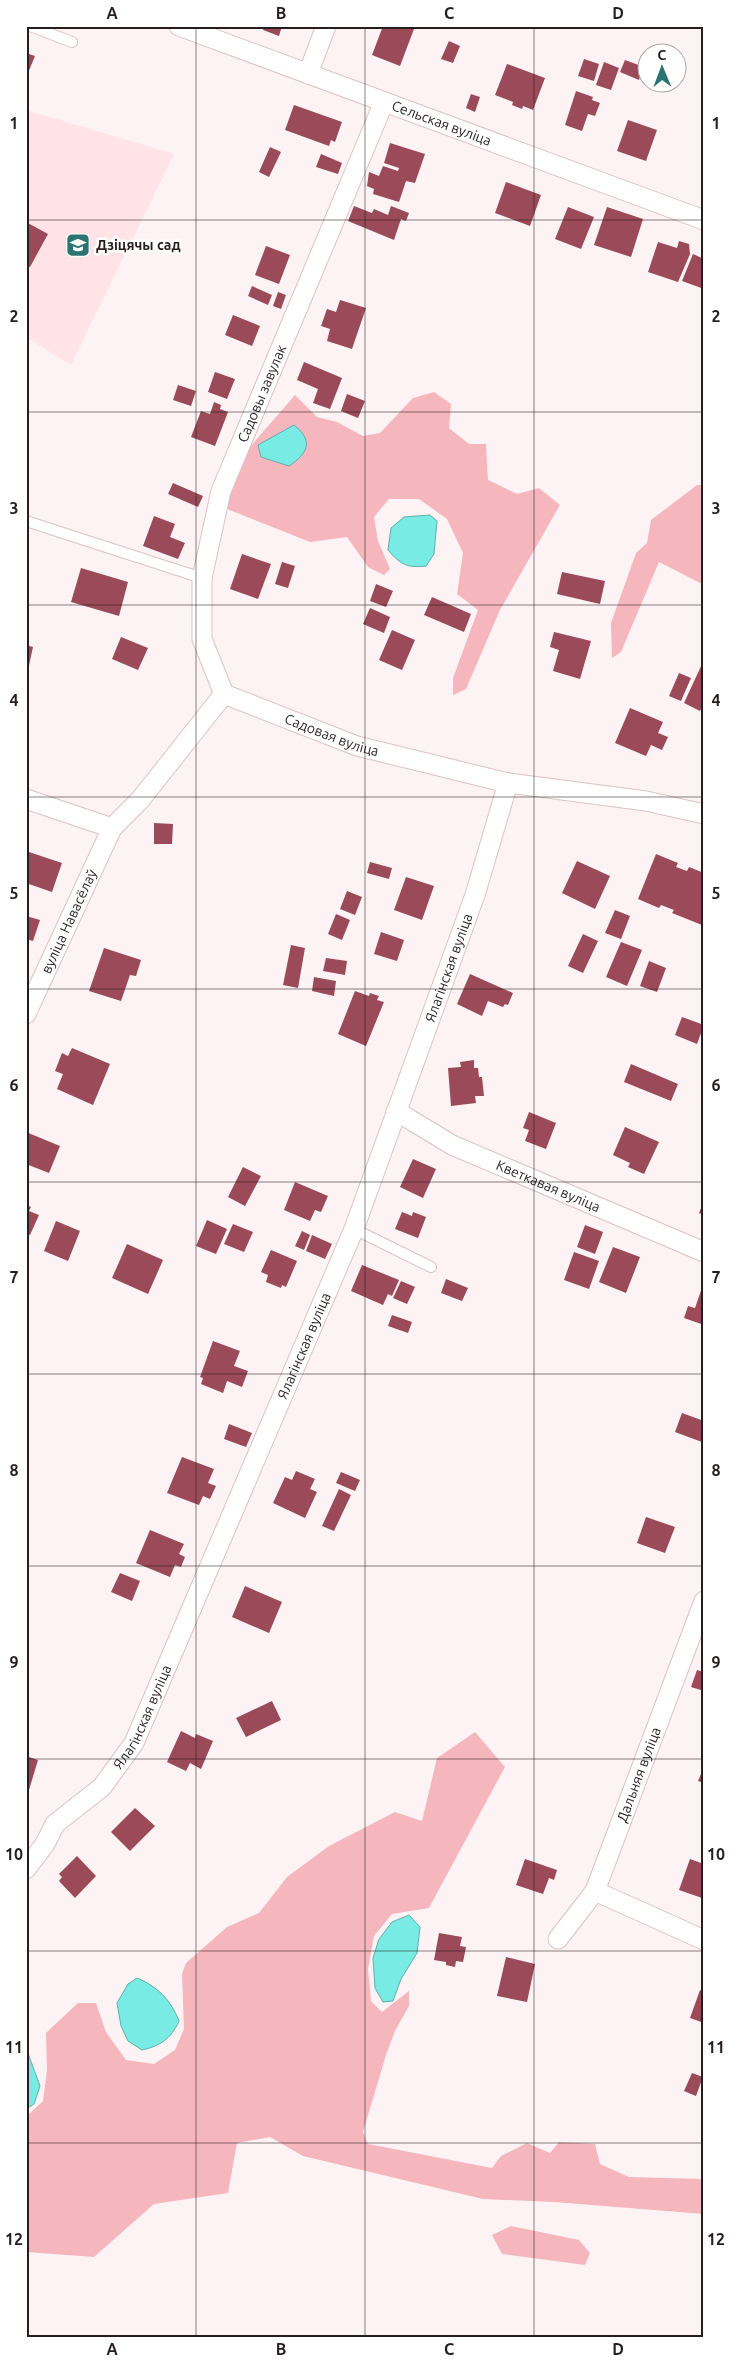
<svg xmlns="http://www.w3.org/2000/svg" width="730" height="2363" font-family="Ubuntu,sans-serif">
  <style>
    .built { fill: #ffe3e6 }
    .green { fill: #f6b6be }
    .water { fill: #78ece4; stroke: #5faea9 }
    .building { fill: #9a4a58 }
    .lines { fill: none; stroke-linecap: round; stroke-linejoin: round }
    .lane-casing { stroke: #dbc3c5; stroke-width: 12 }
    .street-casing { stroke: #dbc3c5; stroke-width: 21 }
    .lane { stroke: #fff; stroke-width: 10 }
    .street { stroke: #fff; stroke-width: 19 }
    .grid { fill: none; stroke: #261d1e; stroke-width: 1; stroke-opacity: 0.55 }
    .labels { text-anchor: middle; stroke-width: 5; stroke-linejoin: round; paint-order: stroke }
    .street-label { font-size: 14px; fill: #261d1e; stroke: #fff }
    .poi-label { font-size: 14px; font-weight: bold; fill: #261d1e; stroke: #fff; text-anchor: start }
    .neatline { fill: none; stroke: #261d1e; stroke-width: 2 }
    .grid-label { font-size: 16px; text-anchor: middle; font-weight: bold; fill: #261d1e }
  </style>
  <rect width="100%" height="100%" fill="#fdf3f4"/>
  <path class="built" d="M26,110L174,154L71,365L26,337Z"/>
  <path class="green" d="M434,392L451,404L449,428L469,444H486L488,480L517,494L539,488L560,505L500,610L466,689L453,695V678L478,610L457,594L463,553L447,519L419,499H389L374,517L378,541L390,569L384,575L368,567L347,537L310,542L222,507L236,463L295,395L317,417L337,422L363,436L380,433L413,398Z
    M697,485H704V585L659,562L621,652L612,658L611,623L636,553L647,543L651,520Z
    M475,1732L505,1767L429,1908L392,1914L374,1936L368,1969L371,2001L382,2012L409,1991V2006L395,2031L386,2055L363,2132L368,2144L492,2168L501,2156L527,2143L550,2153L559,2142L595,2144L600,2164L629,2177L704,2179V2214L554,2202L483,2199L303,2156L270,2137L237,2143L228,2193L154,2204L94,2257L26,2252V2117L43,2101L47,2070L46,2033L78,2003H96L106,2032L126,2060L154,2064L175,2050L184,2029L182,1974L186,1963L227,1927L259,1913L287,1877L329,1846L395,1812L422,1821L437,1758Z
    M511,2226L579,2240L590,2253L585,2265L502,2254L492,2235Z"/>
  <path class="water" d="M294,425C314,441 308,453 289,466L261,457L258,445Z
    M430,515L437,521L434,554L426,566C407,568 401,565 388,550L391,528L404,517Z
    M409,1915L420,1927L417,1953L401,1979L393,2001L383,2002L375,1988L373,1958L379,1939L392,1922Z
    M137,1978C157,1986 171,2000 179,2021C171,2039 160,2046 142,2050L128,2041L121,2026L117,2003L128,1984Z
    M26,2048L40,2086L34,2104L26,2109Z"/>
  <path class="building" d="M264,26H282L279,36L263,30Z
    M383,26H408L414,29L400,66L372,55Z
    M449,41L460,46L453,63L441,59Z
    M26,53L35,56L26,78Z
    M584,59L599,64L594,81L578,76Z
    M625,60L644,67L639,80L620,72Z
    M604,62L619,68L611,90L596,85Z
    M507,64L545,78L533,110L523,106L522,109L512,105L513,102L495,95Z
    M576,91L593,97L592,100L600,103L595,116L588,114L582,131L565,125Z
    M471,94L480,97L475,112L466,108Z
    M294,105L342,122L335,142L331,140L329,146L285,130Z
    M628,120L657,130L646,161L617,151Z
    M390,143L425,154L415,183L406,181L399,202L373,194L374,189L367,186L369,172L379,176L383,166L398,171L399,168L384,163Z
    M270,147L281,152L269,177L259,172Z
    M321,154L342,163L338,174L316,167Z
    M506,182L541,195L530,226L495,213Z
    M354,206L372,213L374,209L388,215L391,206L409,213L406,221L401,219L394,240L348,221Z
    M568,207L594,217L581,249L555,239Z
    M607,207L643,219L631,257L594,245Z
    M26,222L48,234L30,267L26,265Z
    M679,241L689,244L690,254L678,282L648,272L658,242L677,248Z
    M266,246L290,255L279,284L255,275Z
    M693,254L704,259V289L682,281Z
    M252,286L272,295L268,305L248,296Z
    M278,292L286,295L281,309L273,306Z
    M340,300L366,308L352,349L327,341L330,329L321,326L327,309L336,312Z
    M233,315L260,326L252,346L225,335Z
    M304,362L342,378L330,409L313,403L318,389L297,380Z
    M215,372L235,379L227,399L208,392Z
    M178,385L196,391L191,406L173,400Z
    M347,394L365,401L358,418L341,411Z
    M214,402L221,405L220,409L228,412L215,446L191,437L201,411L210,414Z
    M173,483L203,496L198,507L168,494Z
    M154,516L175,524L170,537L185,543L178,559L143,546Z
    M242,554L271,564L258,599L230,589Z
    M282,562L295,566L288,588L275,584Z
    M81,568L128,582L119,616L71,602Z
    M562,572L605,581L600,604L557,594Z
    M376,584L393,591L386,607L370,601Z
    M432,597L471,614L464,632L424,615Z
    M370,608L390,617L384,633L363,624Z
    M392,630L415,640L402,670L379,660Z
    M554,632L591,641L580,679L553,671L559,650L550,647Z
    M121,637L148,648L138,670L112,659Z
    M26,645L33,647L28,670H26Z
    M702,664L704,704L700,711L684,703Z
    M679,673L691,678L681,701L669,696Z
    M630,708L663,722L658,733L668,737L662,750L651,745L646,756L615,743Z
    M154,823L173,824L172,844H154Z
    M26,851L62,863L52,892L26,883Z
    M656,854L678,863L676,867L687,871L689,867L704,873L702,925L672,913L674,910L661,905L659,908L638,899Z
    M577,861L610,876L595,909L562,893Z
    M370,862L392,868L389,879L367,873Z
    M406,877L434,886L422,920L394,910Z
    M347,891L362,897L355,915L340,909Z
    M615,910L630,916L621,939L605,933Z
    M336,914L350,920L342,940L328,934Z
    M26,916L40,920L33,941L26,939Z
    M381,932L404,940L397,961L374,954Z
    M583,934L598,941L583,973L568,966Z
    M621,942L642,950L627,986L606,977Z
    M291,945L305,948L298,988L283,985Z
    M104,948L141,960L136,976L130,975L121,1001L89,991Z
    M326,958L347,961L345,975L323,971Z
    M649,961L666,968L657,992L640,986Z
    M470,974L513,993L508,1005L505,1004L503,1007L488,1001L482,1016L457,1004Z
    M314,977L336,981L334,996L312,991Z
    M355,991L369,996L370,993L379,996L377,1000L384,1002L366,1046L338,1034Z
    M682,1017L704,1025L697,1044L675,1035Z
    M72,1048L110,1064L93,1105L57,1089L63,1074L55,1071L62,1053L68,1056Z
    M474,1060V1068H478L479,1077H482L484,1096H475L476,1103L451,1106L448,1068L461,1067L460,1062Z
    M631,1064L678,1084L671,1101L624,1082Z
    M529,1112L556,1123L546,1149L525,1141L529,1130L523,1128Z
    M625,1127L659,1142L644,1174L628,1167L630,1163L613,1155Z
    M26,1132L60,1146L49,1173L26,1164Z
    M413,1159L436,1169L423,1198L400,1187Z
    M243,1167L261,1176L245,1206L228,1197Z
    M295,1182L328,1196L321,1212L315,1210L310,1221L284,1210Z
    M704,1201V1215L699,1213Z
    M26,1205L31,1207L29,1211L39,1215L30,1235L26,1233Z
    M402,1212L412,1216L413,1212L426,1217L418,1238L395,1229Z
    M207,1220L227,1229L216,1254L196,1246Z
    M56,1221L80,1231L68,1261L44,1251Z
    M233,1224L253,1232L244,1252L224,1244Z
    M585,1225L603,1232L595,1254L577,1247Z
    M302,1231L310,1235L304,1250L295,1246Z
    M312,1235L332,1244L325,1259L306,1251Z
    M127,1244L163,1260L148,1294L112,1278Z
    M613,1247L640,1257L626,1293L599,1282Z
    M271,1250L297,1261L286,1287L282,1285L281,1288L266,1282L268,1275L261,1272Z
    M574,1252L599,1261L589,1289L564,1280Z
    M362,1265L399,1280L392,1296L388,1294L383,1305L351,1291Z
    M446,1279L468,1288L462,1301L441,1293Z
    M401,1281L415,1287L407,1304L393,1298Z
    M704,1282V1325L684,1318L688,1306L695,1308Z
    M392,1315L412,1322L408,1333L388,1326Z
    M213,1341L240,1351L234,1366L248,1371L242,1387L227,1381L223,1393L201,1384L203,1378L200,1377Z
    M682,1413L704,1421L702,1442L675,1432Z
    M229,1424L252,1433L246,1447L224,1439Z
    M182,1457L214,1469L208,1483L216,1486L210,1499L203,1496L199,1505L167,1493Z
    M296,1471L315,1479L310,1489L317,1492L305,1518L273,1503L285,1477L292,1480Z
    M341,1472L360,1480L355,1491L336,1483Z
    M339,1489L351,1495L334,1531L322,1526Z
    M646,1517L675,1527L665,1553L637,1543Z
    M150,1530L184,1544L179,1554L185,1557L181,1567L175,1565L170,1577L136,1563Z
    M120,1573L140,1581L132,1601L111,1592Z
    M245,1586L282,1602L269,1633L232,1617Z
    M697,1670L704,1672V1691L691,1687Z
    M272,1701L281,1720L246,1737L236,1718Z
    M181,1731L195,1738L196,1734L213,1741L201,1769L190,1763L186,1771L167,1762Z
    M26,1756L38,1760L29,1790L26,1789Z
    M704,1767V1783L698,1781Z
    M135,1808L155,1826L130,1851L111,1832Z
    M77,1856L96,1876L75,1898L59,1881L62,1877L59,1874Z
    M525,1859L557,1870L554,1880L549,1878L543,1894L516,1885Z
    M690,1859L704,1864V1892L702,1898L679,1890Z
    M439,1933L462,1937L460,1946L466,1947L463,1962L456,1961L455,1967L446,1965V1962L434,1960Z
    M506,1957L535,1964L527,2002L497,1996Z
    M700,1990L704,1992V2023L690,2018Z
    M692,2073L703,2077L696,2096L684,2091Z"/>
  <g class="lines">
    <g class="lane-casing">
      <path id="lane" d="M30,26L72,42
        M26,521L202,578
        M354,1229L431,1267"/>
    </g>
    <g class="street-casing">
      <g id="street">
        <path id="s1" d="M179,26L704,220"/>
        <path d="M308,74L326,26"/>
        <path id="s2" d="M224,694L202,639V578L221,491L384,102"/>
        <path id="s3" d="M26,799L112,828L140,800L224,694L357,746L508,783L646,801L704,814"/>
        <path id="s4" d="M26,1014L112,828"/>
        <path id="s5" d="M396,1111L452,1145L704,1252"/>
        <path id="s6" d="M26,1869L45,1844L55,1824L102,1787L134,1743L354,1229L475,895L508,783"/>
        <path d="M595,1891L704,1940"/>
        <path id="s7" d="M558,1939L595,1891L704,1601"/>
      </g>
    </g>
    <use href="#lane" class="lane"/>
    <use href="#street" class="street"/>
  </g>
  <path class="grid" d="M196,26V2337M365,26V2337M534,26V2337M26,220H704M26,412H704M26,605H704M26,797H704M26,989H704M26,1182H704M26,1374H704M26,1566H704M26,1759H704M26,1951H704M26,2143H704"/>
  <defs>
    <g id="school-square" transform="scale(1.25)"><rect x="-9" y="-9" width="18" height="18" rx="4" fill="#2b7470" stroke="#fff"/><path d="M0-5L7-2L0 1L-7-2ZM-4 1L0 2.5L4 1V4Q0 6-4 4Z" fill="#fff"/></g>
  </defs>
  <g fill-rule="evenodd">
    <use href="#school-square" x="78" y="245"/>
  </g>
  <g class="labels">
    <g class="street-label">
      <text dy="5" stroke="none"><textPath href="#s1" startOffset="280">Сельская вуліца</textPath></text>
      <text dy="5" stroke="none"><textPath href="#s2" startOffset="315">Садовы завулак</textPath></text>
      <text dy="5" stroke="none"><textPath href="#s3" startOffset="381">Садовая вуліца</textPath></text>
      <text dy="5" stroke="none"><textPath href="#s4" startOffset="102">вуліца Навасёлаў</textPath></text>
      <text dy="5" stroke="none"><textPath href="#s6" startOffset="1005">Ялагінская вуліца</textPath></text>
      <text dy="5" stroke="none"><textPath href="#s5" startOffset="170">Кветкавая вуліца</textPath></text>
      <text dy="5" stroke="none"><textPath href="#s6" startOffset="600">Ялагінская вуліца</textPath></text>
      <text dy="5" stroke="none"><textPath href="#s6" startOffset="195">Ялагінская вуліца</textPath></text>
      <text dy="5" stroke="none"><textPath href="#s7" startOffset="185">Дальняя вуліца</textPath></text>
    </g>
    <g class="poi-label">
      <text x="96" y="250">Дзіцячы сад</text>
    </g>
  </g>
  <rect width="730" height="2363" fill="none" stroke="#ffffff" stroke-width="55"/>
  <g transform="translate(662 68) rotate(359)"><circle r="24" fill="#ffffff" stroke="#a8a5a5"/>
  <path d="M0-4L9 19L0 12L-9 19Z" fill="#2b7470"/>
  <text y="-8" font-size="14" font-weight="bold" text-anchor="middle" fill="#261d1e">С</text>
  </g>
  <rect x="28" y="28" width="674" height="2308" class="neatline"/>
  <g class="grid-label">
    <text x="112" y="19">A</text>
    <text x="281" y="19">B</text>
    <text x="449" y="19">C</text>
    <text x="618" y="19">D</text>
    <text x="14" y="129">1</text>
    <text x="716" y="129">1</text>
    <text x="14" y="322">2</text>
    <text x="716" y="322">2</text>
    <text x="14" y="514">3</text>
    <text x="716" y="514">3</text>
    <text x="14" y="706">4</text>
    <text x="716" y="706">4</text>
    <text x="14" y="899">5</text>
    <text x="716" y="899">5</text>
    <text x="14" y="1091">6</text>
    <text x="716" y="1091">6</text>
    <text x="14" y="1283">7</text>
    <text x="716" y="1283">7</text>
    <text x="14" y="1476">8</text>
    <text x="716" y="1476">8</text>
    <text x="14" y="1668">9</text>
    <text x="716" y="1668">9</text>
    <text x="14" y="1860">10</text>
    <text x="716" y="1860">10</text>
    <text x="14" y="2053">11</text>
    <text x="716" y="2053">11</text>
    <text x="14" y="2245">12</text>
    <text x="716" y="2245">12</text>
    <text x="112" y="2355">A</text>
    <text x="281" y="2355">B</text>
    <text x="449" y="2355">C</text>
    <text x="618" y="2355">D</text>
  </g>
</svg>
